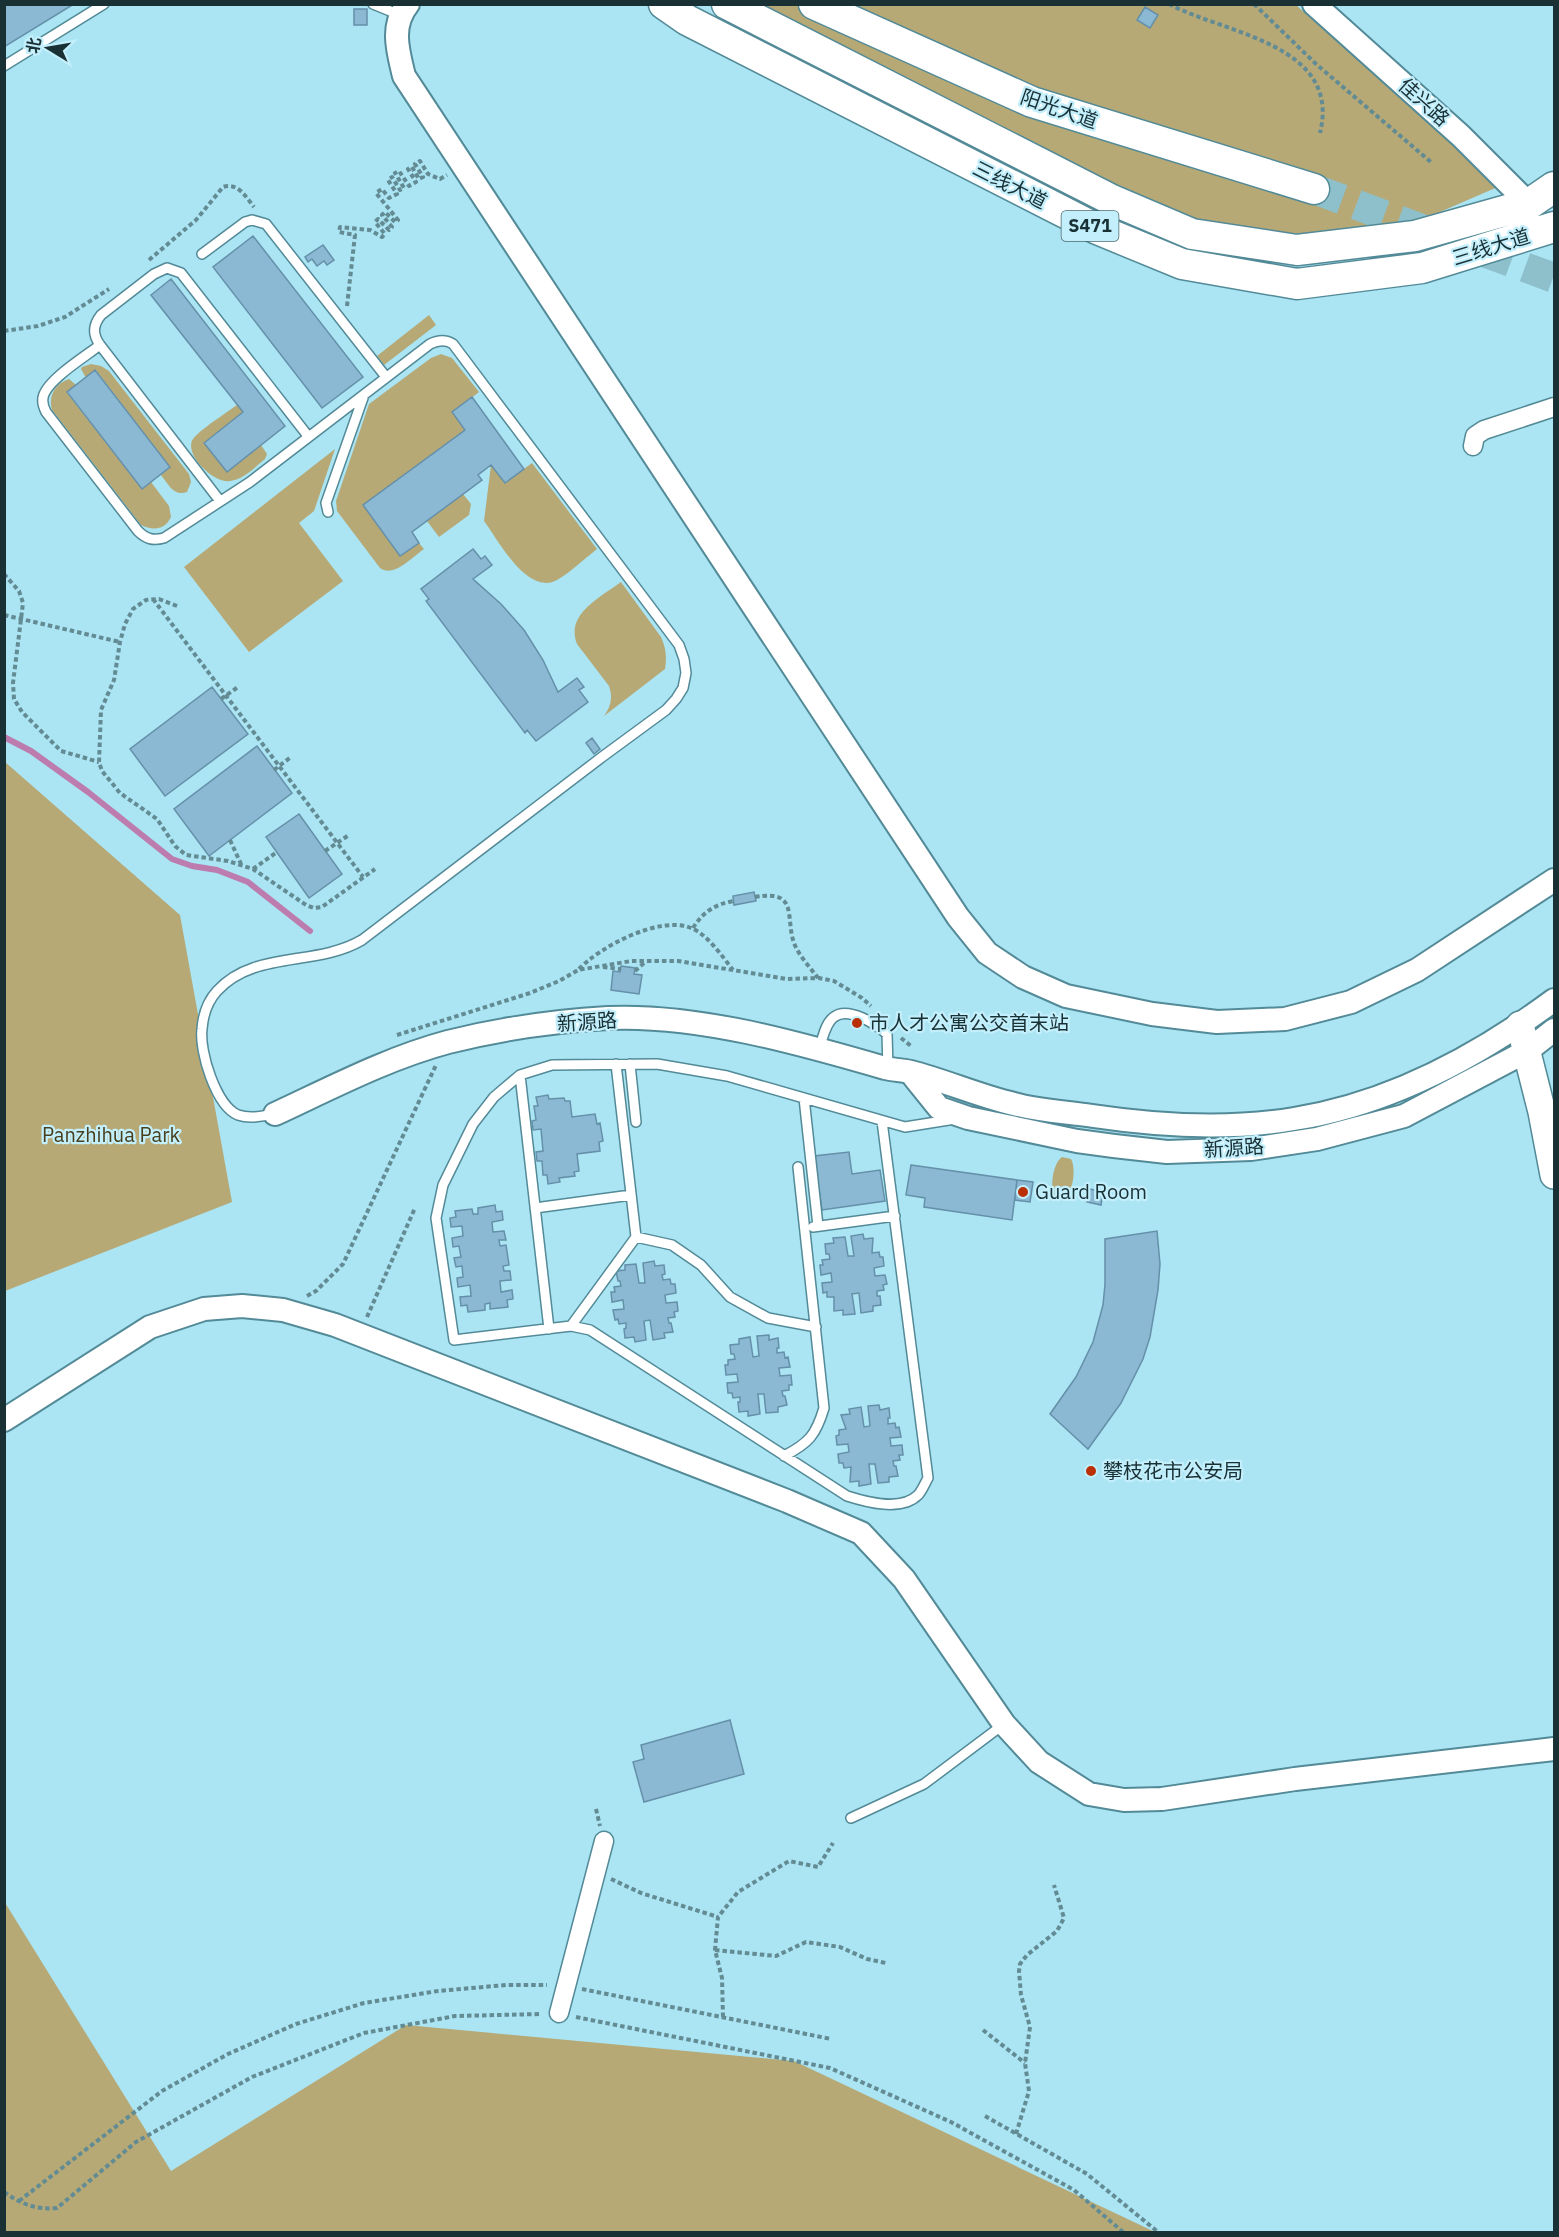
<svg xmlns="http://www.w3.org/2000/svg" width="1559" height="2237" font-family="'IBM Plex Sans','Noto Sans SC',sans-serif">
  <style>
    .green { fill: #b6a976 }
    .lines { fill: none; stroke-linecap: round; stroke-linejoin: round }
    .stream { stroke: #bc7cad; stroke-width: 6 }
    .building { fill: #8bb8d3; stroke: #6590a9; stroke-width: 1.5 }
    .primary-tunnel { stroke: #8ec0cc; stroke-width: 30; stroke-dasharray: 30 15; stroke-linecap: butt }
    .service-casing { stroke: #538a97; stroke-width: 12 }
    .minor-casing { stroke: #538a97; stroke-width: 21 }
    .tertiary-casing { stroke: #538a97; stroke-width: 26 }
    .secondary-casing { stroke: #538a97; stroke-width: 30 }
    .primary-casing { stroke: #538a97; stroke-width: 33 }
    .path { stroke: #638b94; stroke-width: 4; stroke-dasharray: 4.5 3; stroke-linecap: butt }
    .service { stroke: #fff; stroke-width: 9 }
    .minor { stroke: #fff; stroke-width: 18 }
    .tertiary { stroke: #fff; stroke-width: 22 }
    .secondary { stroke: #fff; stroke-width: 27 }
    .primary { stroke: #fff; stroke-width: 30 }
    .poi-dot { fill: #ba3004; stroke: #c2effb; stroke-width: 2 }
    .labels { text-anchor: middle; stroke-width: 4.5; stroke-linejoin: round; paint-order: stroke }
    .shield { fill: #c2effb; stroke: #4c6970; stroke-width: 1.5 }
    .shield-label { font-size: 18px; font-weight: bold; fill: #193035 }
    .street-label { font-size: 20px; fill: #193035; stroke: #c2effb }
    .poi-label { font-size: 20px; fill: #193035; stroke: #c2effb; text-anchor: start }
    .park-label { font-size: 20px; fill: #473e1c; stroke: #c2effb }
  </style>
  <rect width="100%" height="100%" fill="#abe4f2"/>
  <path class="green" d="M763,5H1296L1500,186L1410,225L1298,239L1195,220L1115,189Z
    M429,315L436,325L384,365L377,356Z
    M441,354L452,358L479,392L453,412L465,430L363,505L400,556L419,543L424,549C412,557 394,578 380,568L337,511L336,501L369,404L431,358Z
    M91,364L101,366L109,371L189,474L191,482L187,492C174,497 168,484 161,475L170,467L96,370L86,378L81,369L82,367Z
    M69,379L76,385L67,393L142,489L151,482L169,506L171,517C165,530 153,531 141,525L52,410C48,396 55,384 69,379Z
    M237,405L243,412L204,443L227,472L261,445L267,454L265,459C255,467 244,479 230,481C214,484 183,454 193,439C201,429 226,413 237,405Z
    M335,449L314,511L299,523L343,581L249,652L184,567Z
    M532,463L597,549C584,559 571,572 557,580C527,596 499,541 484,521L491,465L505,483Z
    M463,494L471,504L469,515L439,537L427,521Z
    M621,582L661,637C666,648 667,657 665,669L604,716C611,706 613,698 609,686L577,644C565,614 601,597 621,582Z
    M5,762L180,915L232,1202L5,1291Z
    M1062,1157L1071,1159C1077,1169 1073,1206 1054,1196C1050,1186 1053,1163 1062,1157Z
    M4,1901L171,2171L406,2025L794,2061L1155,2232H5Z"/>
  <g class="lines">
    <path class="stream" d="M4,737L31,751L88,792L172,859L192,866L217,870L248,882L310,931"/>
  </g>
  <path class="building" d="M4,4H74L4,47Z
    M1145,7L1158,15L1150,28L1137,20Z
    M354,9H367V25H354Z
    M253,236L363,377L322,408L213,267Z
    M323,245L334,260L327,265L324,261L317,266L312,259L308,262L305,257Z
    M171,279L285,426L227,472L204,443L243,412L151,295Z
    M95,370L170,467L142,489L67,392Z
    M472,397L524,469L505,483L491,465L478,475L482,480L412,532L419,543L400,556L363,505L465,430L452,412Z
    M473,549L481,559L485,556L492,565L473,579L501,604L524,630L543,660L558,692L577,678L584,687L579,690L588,702L536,741L527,730L525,733L426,601L429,599L421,589Z
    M212,687L248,734L165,796L130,749Z
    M592,738L600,749L594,754L586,743Z
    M257,746L292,793L209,856L174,809Z
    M299,814L342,874L309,898L266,837Z
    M754,892L756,901L734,905L733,896Z
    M621,966L635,968L634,974L642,975L639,994L611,990L613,971L620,972Z
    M548,1095L549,1099L564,1098L565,1101H570L572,1117L595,1114L597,1124L600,1123L603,1141L599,1142L600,1151L577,1154L579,1171L574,1172L575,1176L559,1178L560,1182L548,1184L547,1175H543L542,1161H537L536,1152L543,1151L541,1129L533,1130L532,1121L536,1120L534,1106H538L536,1097Z
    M849,1152L852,1174L880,1170L885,1201L822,1210L814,1156Z
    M911,1165L1017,1180L1012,1220L924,1207L925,1198L906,1195Z
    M1017,1180L1033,1182L1030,1202L1015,1200Z
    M1090,1189L1103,1192L1101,1205L1087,1202Z
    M495,1205L496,1212L502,1211L503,1220L492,1222L493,1232L504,1231L506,1240H499L500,1246L506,1245L509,1265L503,1266L504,1271H510L511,1280L500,1281L501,1292L512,1290L513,1299L507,1300L508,1307L490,1309V1303L485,1304V1310L468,1312L467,1305L461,1306L460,1297L471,1296L470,1285L458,1287L457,1278L463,1277L462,1266L456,1267L454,1258L461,1257L459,1246L453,1247L452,1238L463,1236L462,1226L451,1227L450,1218L456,1217L455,1211L472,1209L473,1214H478V1208Z
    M1157,1231L1160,1264L1158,1290L1150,1337L1143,1359L1121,1403L1088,1449L1050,1414L1076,1377L1093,1342L1103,1305L1105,1284V1239Z
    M863,1234L864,1239L873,1238L872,1253L879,1252L880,1257H883L884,1266L874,1268L875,1276L885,1275L887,1284L883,1285L884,1290L877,1291V1296H880L881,1305L873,1306V1311L861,1313L859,1293L852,1294L855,1314L843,1315V1310L834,1311V1297H827V1292L823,1293L822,1283L832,1282L831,1273L821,1275L820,1265H823L822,1260L830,1259L829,1254H826L825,1244L834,1243L833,1238L845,1237L848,1256H854L851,1236Z
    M654,1261L655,1266L664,1265L665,1274L662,1275L663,1280L670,1279L671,1284H675L676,1293L665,1295L666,1303L677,1302L678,1311L674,1312L675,1317L668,1318L669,1323H671L673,1332L664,1333L665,1338L653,1340L650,1320L644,1321L646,1340L635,1342L634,1337L625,1338L624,1329L626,1328V1323L619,1324L618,1319L615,1320L613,1310L624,1309L623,1300L612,1302L611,1292H615L614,1287L621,1286L620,1281H618L616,1271L625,1270V1265L636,1264L639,1283H645L643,1263Z
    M769,1335V1340L778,1338L779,1348H777V1353L784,1352L785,1358L788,1357L790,1367L779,1368L780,1376L791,1375L792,1385H789V1390L782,1391L783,1396H785L787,1405L778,1407V1412L766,1413L764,1394H758L760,1414L748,1416V1411L739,1412L738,1402H740V1397L733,1398L732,1393H728L727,1383L738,1382L737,1374L726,1375L725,1365H728V1360L735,1359L734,1354H731L730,1345L739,1344V1339L750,1337L753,1357L759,1356L757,1336Z
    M879,1405L880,1410L889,1408L890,1418H888V1424L895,1423L896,1428L899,1427L901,1437L890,1438L891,1446L902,1445L903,1455H899L900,1460L893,1461L894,1466H896L898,1476L889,1477V1482L878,1483L875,1464H869L871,1484L859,1486V1481L850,1482L851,1467L844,1468L843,1463H839L838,1454L849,1452L848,1444L837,1445L836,1436L839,1435V1430L846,1429L841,1415L850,1414L849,1409L861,1407L864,1427L870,1426L868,1406Z
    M730,1720L744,1774L644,1802L633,1762L644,1759L641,1745Z"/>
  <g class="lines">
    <path class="primary-tunnel" d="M1314,189L1554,278"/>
    <g class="service-casing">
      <path id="service" d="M373,4L400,15
        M4,66L104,4
        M202,254L245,222L252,220L266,224L386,377
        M100,345C86,356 45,381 43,398C42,403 44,408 46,412L138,531C146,539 153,541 164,538L250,482L430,344C438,340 445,339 453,344L679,645L684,659L686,673L683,688L676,699L666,710L602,757L362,940C316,967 254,950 217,991C207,1002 203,1015 202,1029C199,1051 216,1106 238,1115C250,1119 263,1116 275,1114
        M220,501L100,345C92,334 93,325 101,315L154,274L167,268L181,273L308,436
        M328,512L326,503L364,395
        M819,1048C823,1039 825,1023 834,1017C848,1006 876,1024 887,1034L888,1069
        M630,1064L636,1122
        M520,1075L549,1329
        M804,1098L818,1226
        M882,1121L928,1478C925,1483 922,1491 918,1495C901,1512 866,1502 847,1496L590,1330L571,1326L454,1340L436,1218L443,1185L473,1124L494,1097L520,1075L552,1065L657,1064L727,1076L905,1127L955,1119
        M535,1208L631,1195
        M813,1227L895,1216
        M636,1237L672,1245L701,1265L730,1297L768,1318L816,1327
        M571,1326L636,1237L616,1064
        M784,1456C809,1443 816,1435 824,1408L798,1167
        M851,1818L924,1784L1004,1724"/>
    </g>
    <g class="minor-casing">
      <path id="minor" d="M1473,446L1475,436L1484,430L1554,407
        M559,2013L604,1841"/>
    </g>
    <g class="tertiary-casing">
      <path id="tertiary" d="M408,4C390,26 398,51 404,76L958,917L987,953L1023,977L1066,996L1152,1014L1217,1022L1285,1019L1351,1002L1417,970L1554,880
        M1314,4L1461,136L1529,204
        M910,1072L939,1108L968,1118L1077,1141L1114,1146L1167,1152L1251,1149L1317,1139L1404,1116L1527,1051L1554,1030
        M275,1114C331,1088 388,1058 448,1042C500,1029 555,1021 608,1018C697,1014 799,1043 885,1068C893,1070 902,1070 911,1072C946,1081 979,1096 1014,1104C1039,1111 1067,1112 1093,1116C1160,1126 1228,1130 1294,1119C1390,1104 1477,1057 1554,1000
        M4,1420L150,1327L204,1309L242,1306L283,1310L335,1325L787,1501L861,1533L904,1579L1004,1724L1039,1762L1089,1794L1124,1800L1162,1799L1295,1779L1554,1749"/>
    </g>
    <g class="secondary-casing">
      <path id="secondary" d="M1520,1025L1542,1112L1554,1175"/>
    </g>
    <g class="primary-casing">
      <path id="primary" d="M664,4L687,20L1097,229L1182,264L1297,284L1422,268L1554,227
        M727,4L1112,200L1192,234L1297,250L1415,236L1529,204L1554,187
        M814,4L1032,102L1314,189"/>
    </g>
    <path class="path" d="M1169,4C1225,34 1342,44 1320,133
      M1254,4L1316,64L1432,163
      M149,260L196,220L223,187C238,182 246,197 254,207
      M347,306L355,235L339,232L340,227L370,230L382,237L385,234L375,222L378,219L389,230L392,227L382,215L385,212L395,222L398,220L376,193L382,189L389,198L397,194L388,180L392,177L400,190L404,188L395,173L399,171L409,186L416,182L408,169L412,167L419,179L423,177L415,164L420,161L428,174L440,179L447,175
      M4,331L38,326L65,317L109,289
      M4,574L19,591L23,603L13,683L14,699L22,712L61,751L99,762
      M153,599L363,877
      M177,606L159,599L146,600L133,609L125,624L120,642L114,680L101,710L99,762L102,771L120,793L157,819L175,846L186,855L228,861L253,869L306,905L314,908L322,907L375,869
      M4,615L120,642
      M221,699L238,687
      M274,770L291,757
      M230,840L241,864
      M325,851L349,835
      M253,869L277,852
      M755,897C799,889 785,917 794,943C799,956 810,967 818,978
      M693,928C703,912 715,904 734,901
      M603,967L621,969
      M579,969C600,947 659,915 691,928C707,934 722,956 733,970
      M635,971L645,962
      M397,1035L530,993L559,981L578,970L631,961H678L787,979L819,978L834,981L862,998L871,1006
      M901,1038L911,1046
      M307,1296L316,1291L343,1264L436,1065
      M367,1317L415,1208
      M596,1809L600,1826
      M611,1879L641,1893L718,1917
      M715,1950L776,1956L806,1942L840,1947L867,1959L886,1963
      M582,1989L831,2039
      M576,2017L830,2068L951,2122L1074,2190L1123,2232
      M723,2017L722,1978L715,1950L718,1917L738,1892L789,1861L818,1867L833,1843
      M983,2030L1025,2063
      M985,2116L1087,2174L1158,2232
      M1016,2134L1029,2091L1025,2063L1030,2027L1021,1995L1019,1971L1020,1964L1027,1955L1057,1931L1064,1918L1054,1885
      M4,2192C21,2204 36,2210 57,2208L136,2142L252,2077L364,2033L455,2016L542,2014
      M19,2201L162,2091L228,2054L296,2024L364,2003L438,1991L506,1985H547"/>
    <use href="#service" class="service"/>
    <use href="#minor" class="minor"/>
    <use href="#tertiary" class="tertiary"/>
    <use href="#secondary" class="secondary"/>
    <use href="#primary" class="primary"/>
  </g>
  <g class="poi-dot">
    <circle cx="857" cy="1023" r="6"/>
    <circle cx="1023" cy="1192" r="6"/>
    <circle cx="1091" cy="1471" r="6"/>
  </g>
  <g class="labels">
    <rect class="shield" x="1061.5" y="211" width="57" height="30" rx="4.5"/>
    <g class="shield-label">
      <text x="1090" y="232">S471</text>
    </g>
    <g class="street-label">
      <text transform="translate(1424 102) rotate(42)" y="7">佳兴路</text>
      <text transform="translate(1059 109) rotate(19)" y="7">阳光大道</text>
      <text transform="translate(1010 185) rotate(27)" y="7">三线大道</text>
      <text transform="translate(1491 247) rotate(-17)" y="7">三线大道</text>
      <text transform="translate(587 1022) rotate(-4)" y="7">新源路</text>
      <text transform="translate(1234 1148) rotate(-4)" y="7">新源路</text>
    </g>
    <g class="poi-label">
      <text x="869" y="1030">市人才公寓公交首末站</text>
      <text x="1035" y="1199">Guard Room</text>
      <text x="1103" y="1478">攀枝花市公安局</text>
    </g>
    <g class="park-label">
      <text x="111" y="1142">Panzhihua Park</text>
    </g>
  </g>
  <rect width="1559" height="2237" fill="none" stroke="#193035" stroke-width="12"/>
  <g transform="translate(48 48) rotate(281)" stroke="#c2effb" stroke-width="4.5" paint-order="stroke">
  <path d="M0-4.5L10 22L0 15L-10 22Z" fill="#193035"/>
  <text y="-9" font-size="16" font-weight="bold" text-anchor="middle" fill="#193035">北</text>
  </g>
</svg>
